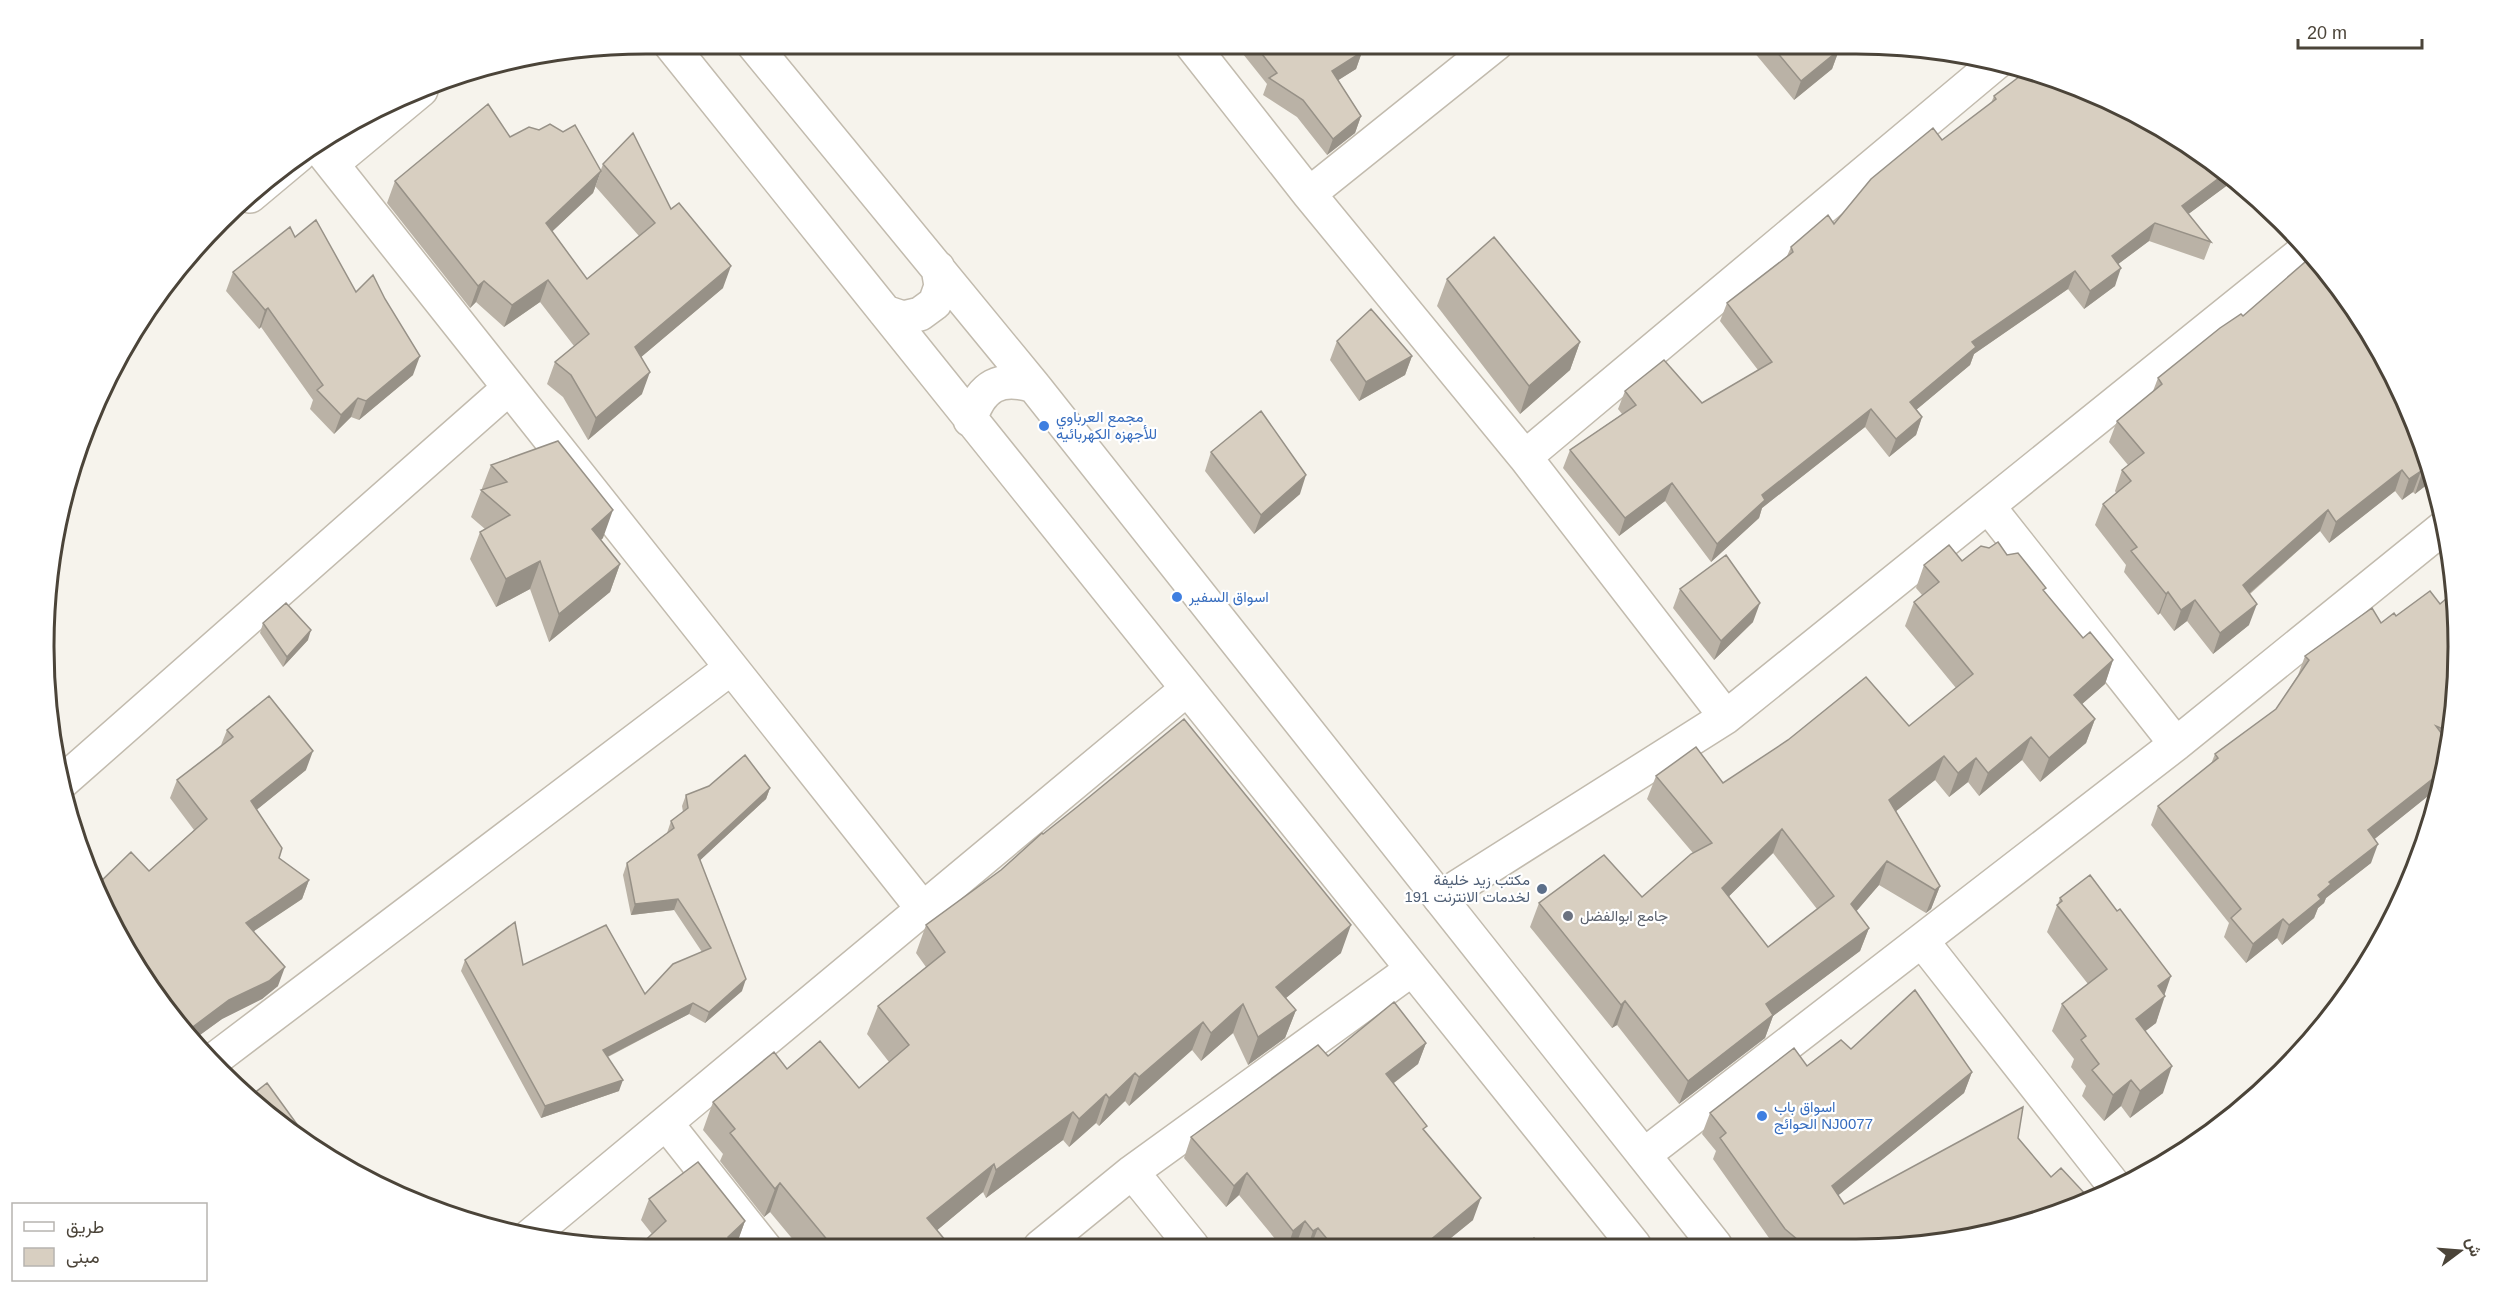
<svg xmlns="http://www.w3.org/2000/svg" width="2502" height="1293" font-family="Arial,Vazirmatn,sans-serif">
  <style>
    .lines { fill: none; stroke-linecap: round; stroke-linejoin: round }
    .minor-casing { stroke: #c2bbae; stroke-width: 36 }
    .tertiary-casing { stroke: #c2bbae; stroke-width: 36 }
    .minor { stroke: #fff; stroke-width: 33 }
    .tertiary { stroke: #fff; stroke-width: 33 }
    .wall { fill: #bab2a6; fill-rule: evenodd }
    .shaded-wall { fill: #979187 }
    .building { fill: #d8cfc1; stroke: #979187; stroke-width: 1.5; fill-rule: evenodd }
    .shop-dot { fill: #3f7fe0; stroke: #fff; stroke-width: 2 }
    .service-dot { fill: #5c6f8a; stroke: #fff; stroke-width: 2 }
    .worship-dot { fill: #6b7280; stroke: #fff; stroke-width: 2 }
    .labels { text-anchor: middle; stroke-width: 4.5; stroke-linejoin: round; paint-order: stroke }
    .shop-label { font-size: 15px; fill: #366cbe; stroke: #fff; text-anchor: start }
    .service-label { font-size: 15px; fill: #4e5e75; stroke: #fff; text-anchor: end }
    .worship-label { font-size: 15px; fill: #5b616d; stroke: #fff; text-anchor: start }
    .rim { fill: none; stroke: #4b4439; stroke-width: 3 }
  </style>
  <rect width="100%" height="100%" fill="#f6f3ec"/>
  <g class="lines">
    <g class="minor-casing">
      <path id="minor" d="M1191,44L1309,194L1525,457L1726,717
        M316,144L923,909
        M332,164L421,90
        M1309,194L1496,44
        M250,196L299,155
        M1525,457L1997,62
        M1988,506L2176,744
        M60,784L509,388
        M1440,898L1726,717L2308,248
        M1922,941L2116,1188
        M211,1062L731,668
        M666,1123L765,1248
        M1644,1155L2176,744L2444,527
        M1132,1172L1192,1246
        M530,1236L1187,689
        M1040,1247L1132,1172L1411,970"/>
    </g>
    <g class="tertiary-casing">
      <path id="tertiary" d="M670,44L1634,1245
        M753,44L1034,386L1715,1245
        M885,312L903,318L920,314L935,303L941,286L938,268
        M970,420C981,386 1000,375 1034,386"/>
    </g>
    <use href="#minor" class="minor"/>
    <use href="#tertiary" class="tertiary"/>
  </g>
  <path class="wall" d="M1235,44H1367V47L1361,51L1362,52L1356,69L1338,80L1361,116L1355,133L1327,155L1297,117L1263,95L1267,84Z
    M1748,45H1835L1839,50L1832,69L1794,100Z
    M1994,96L2229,184L2188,214L2211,242L2204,260L2149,241L2118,264L2115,286L2084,309L2068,289L1974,354L1970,365L1916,410L1922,417L1916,435L1889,457L1865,427L1762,508L1759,518L1711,562L1665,501L1619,536L1563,468L1570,450L1622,414L1618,409L1625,391L1702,403L1758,370L1720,321L1727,303L1787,256L1791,247L1834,224L1942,140L1991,103Z
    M539,130L563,132L601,171L593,193L552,231L587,279L639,236L595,186L603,164L671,209L723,288L641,357L642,394L588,440L563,397L547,384L555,362L574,346L540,302L504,327L476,302L470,308L387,203L395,181L510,137Z
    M295,237L413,375L359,420L351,417L334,434L310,409L313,400L261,327L259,329L226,291L233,272Z
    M1447,279L1580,342L1570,370L1520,414L1437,306Z
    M2243,316L2427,453L2433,480L2415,494L2413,492L2402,500L2395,491L2329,543L2320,531L2250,594L2249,625L2213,654L2187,621L2174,631L2160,613L2158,615L2124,572L2126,565L2095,525L2103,504L2116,493L2115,491L2122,470L2128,465L2109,442L2117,421L2153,391L2158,378Z
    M1337,341L1412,356L1405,375L1359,401L1330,360Z
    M1211,452L1300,494L1254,534L1205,471Z
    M491,465L603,538L601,540L620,564L610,592L549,642L530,589L496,607L470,559L480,532L485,529L471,517Z
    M2007,555L2044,591L2083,638L2113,660L2105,684L2082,704L2095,719L2086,743L2040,782L2022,760L1979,796L1968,782L1949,797L1935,780L1896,811L1940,886L1931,909L1926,913L1879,885L1856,911L1869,928L1860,951L1773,1016L1765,1038L1679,1104L1617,1025L1612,1028L1530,927L1539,903L1642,897L1693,853L1647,799L1656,776L1723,783L1909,726L1956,688L1905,626L1914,602L1922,595L1916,588L1924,565L1962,561ZM1773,853L1817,909L1768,947L1729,896Z
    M1680,589L1753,622L1714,660L1673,608Z
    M2396,616L2457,686L2438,803L2436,807L2428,796L2374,839L2371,863L2326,898L2324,903L2318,908L2314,918L2282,945L2277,938L2246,963L2224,937L2229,923L2151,825L2158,806L2211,764L2215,754L2276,709L2298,675L2305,656Z
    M263,623L308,640L283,667L260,633Z
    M227,730L306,770L256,810L279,858L309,880L302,899L254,931L278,986L262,999L222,1019L193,1040L145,982L97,885L149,871L194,830L170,798L177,780L221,745Z
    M770,788L766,799L700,860L742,991L705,1023L689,1014L608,1057L619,1091L541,1118L461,971L465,960L523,965L645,994L702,952L674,910L631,915L623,875L627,863L667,833L671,821L683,812L682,806L686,795Z
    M1043,834L1341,953L1286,998L1296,1010L1285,1038L1248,1065L1233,1033L1201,1061L1192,1050L1129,1106L1125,1101L1099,1126L1096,1123L1069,1147L1063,1140L986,1198L983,1192L937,1230L943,1247L800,1248L770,1212L764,1217L720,1161L723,1154L703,1130L713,1102L787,1069L859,1088L889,1062L867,1034L878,1006L926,967L916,953L926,925L1001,870Z
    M2060,898L2164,995L2156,1023L2145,1031L2163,1093L2130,1118L2121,1106L2104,1121L2082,1096L2086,1086L2071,1067L2074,1059L2052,1031L2062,1004L2088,984L2047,932Z
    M1426,1043L1418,1064L1394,1083L1425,1131L1473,1220L1441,1246H1300L1297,1242L1293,1246H1281L1239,1195L1226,1207L1184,1158L1191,1137L1328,1056Z
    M1851,1049L1972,1072L1964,1093L1838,1195L1844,1204L2018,1138L2051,1177L2088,1197L1935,1244L1774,1245L1713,1159L1716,1151L1702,1134L1710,1113L1807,1066Z
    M649,1199L745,1221L737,1243L734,1245L652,1234L641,1220Z"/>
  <path class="shaded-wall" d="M1356,44H1367V47L1350,58Z
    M1839,50L1832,69L1794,100L1801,81Z
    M1362,52L1356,69L1326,88L1332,71Z
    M1361,116L1355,133L1327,155L1333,139Z
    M601,171L593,193L538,245L546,223Z
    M2227,172L2231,176L2229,184L2175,224L2182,206Z
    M2155,223L2149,241L2105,274L2112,256Z
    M731,266L723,288L627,369L635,347Z
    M2121,268L2115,286L2084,309L2090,291Z
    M2075,271L2068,289L1974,354L1970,365L1904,420L1910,402L1972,342Z
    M548,280L540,302L504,327L512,305Z
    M484,281L476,302L470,308L478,286Z
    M268,308L261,327L259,329L265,310Z
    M1580,342L1570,370L1520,414L1529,386Z
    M420,356L413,375L359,420L366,401Z
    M1412,356L1405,375L1359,401L1366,382Z
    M650,372L642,394L588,440L596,418Z
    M358,398L351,417L334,434L341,415Z
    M1871,409L1865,427L1762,508L1759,518L1711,562L1717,544L1762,495Z
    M1922,417L1916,435L1889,457L1896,439Z
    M2430,467L2433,480L2415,494L2422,473Z
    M2402,470L2395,491L2329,543L2336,522Z
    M2421,471L2413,492L2402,500L2409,479Z
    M1306,475L1300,494L1254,534L1261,515Z
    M1672,483L1665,501L1619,536L1625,518Z
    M613,510L603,538L582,556L592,529Z
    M2328,510L2320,531L2235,606L2243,585Z
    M540,561L530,589L496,607L506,579Z
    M620,564L610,592L549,642L559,614Z
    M2168,592L2160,613L2158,615L2166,594Z
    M2195,600L2187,621L2174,631L2181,610Z
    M1760,603L1753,622L1714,660L1721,641Z
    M2257,604L2249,625L2213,654L2220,633Z
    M311,630L308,640L283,667L287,657Z
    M2113,660L2105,684L2066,718L2074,695Z
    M2095,719L2086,743L2040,782L2049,758Z
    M2031,737L2022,760L1979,796L1988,773Z
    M313,751L306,770L244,820L251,801Z
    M1944,756L1935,780L1880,824L1889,800Z
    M1976,758L1968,782L1949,797L1958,773Z
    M2435,777L2428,796L2361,850L2368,830Z
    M770,788L766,799L694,866L698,855Z
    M1782,829L1773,853L1714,911L1722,888Z
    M2378,844L2371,863L2326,898L2324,903L2318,908L2314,918L2282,945L2289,925L2329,882Z
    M1887,861L1879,885L1842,928L1851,904Z
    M309,880L302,899L239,941L246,923Z
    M1940,886L1931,909L1926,913L1935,890Z
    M678,899L674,910L631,915L635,904Z
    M2283,919L2277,938L2246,963L2253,944Z
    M1351,925L1341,953L1265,1015L1276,987Z
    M1869,928L1860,951L1773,1016L1765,1038L1679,1104L1688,1081L1766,1004Z
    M285,967L278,986L262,999L222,1019L193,1040L186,1032L229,1000Z
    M2171,976L2163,999L2165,996L2156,1023L2126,1046L2136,1019L2158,986Z
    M746,979L742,991L705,1023L709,1012Z
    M1625,1001L1617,1025L1612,1028L1621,1005Z
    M693,1003L689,1014L599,1061L603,1050Z
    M1243,1004L1233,1033L1201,1061L1211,1033Z
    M1296,1010L1285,1038L1248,1065L1258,1037Z
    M1203,1022L1192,1050L1129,1106L1139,1077Z
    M1426,1043L1418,1064L1378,1095L1386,1074Z
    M2172,1066L2163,1093L2130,1118L2140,1091Z
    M1972,1072L1964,1093L1824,1207L1832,1186Z
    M1135,1073L1125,1101L1099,1126L1109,1098Z
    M623,1080L619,1091L541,1118L545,1106Z
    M2131,1080L2121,1106L2104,1121L2113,1095Z
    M1106,1094L1096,1123L1069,1147L1079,1119Z
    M1073,1112L1063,1140L986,1198L996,1170Z
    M994,1164L983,1192L917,1247L927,1218Z
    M1247,1173L1239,1195L1226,1207L1234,1186Z
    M780,1183L770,1212L764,1217L775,1189Z
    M1481,1198L1473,1220L1441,1246H1423Z
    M745,1221L737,1243L731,1248L728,1237Z
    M1305,1221L1297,1242L1293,1246H1288L1293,1231Z
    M1318,1228L1311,1246H1308L1313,1231Z
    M945,1240L943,1247H937Z"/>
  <path class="building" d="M1254,44H1358L1362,52L1332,71L1361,116L1333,139L1303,100L1269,78L1277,73Z
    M1771,45H1835L1839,50L1801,81Z
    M2028,70L2122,106L2223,168L2227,172L2182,206L2211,242L2155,223L2112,256L2121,268L2090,291L2075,271L1972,342L1976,347L1910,402L1922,417L1896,439L1871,409L1762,495L1765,500L1717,544L1672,483L1625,518L1570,450L1636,405L1625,391L1664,360L1702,403L1772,362L1727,303L1793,252L1791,247L1828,215L1834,224L1871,179L1933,128L1942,140L1996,99L1994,96Z
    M488,104L510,137L529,127L539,130L550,124L563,132L575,125L601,171L546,223L587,279L655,223L603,164L633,133L671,209L679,203L731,266L635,347L650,372L596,418L571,375L555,362L589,334L548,280L512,305L484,281L478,286L395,181Z
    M316,220L356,292L373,275L385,299L420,356L366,401L358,398L341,415L317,390L323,385L268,308L265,310L233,272L290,227L295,237Z
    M1494,237L1580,342L1529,386L1447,279Z
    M2312,256L2321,265L2378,345L2427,453L2430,467L2422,473L2421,471L2409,479L2402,470L2336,522L2328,510L2243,585L2257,604L2220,633L2195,600L2181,610L2168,592L2166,594L2131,551L2137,547L2103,504L2131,481L2122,470L2144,453L2117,421L2162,384L2158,378L2220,328L2241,314L2243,316Z
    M1371,309L1412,356L1366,382L1337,341Z
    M1261,411L1306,475L1261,515L1211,452Z
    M558,441L613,510L592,529L620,564L559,614L540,561L506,579L480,532L510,515L481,490L507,482L491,465Z
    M1998,542L2007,555L2018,553L2046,588L2043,590L2083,638L2090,632L2113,660L2074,695L2095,719L2049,758L2031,737L1988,773L1976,758L1958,773L1944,756L1889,800L1940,886L1935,890L1887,861L1851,904L1869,928L1766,1004L1773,1015L1688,1081L1625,1001L1621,1005L1539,903L1604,855L1642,897L1691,854L1712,843L1656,776L1696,747L1723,783L1788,740L1866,677L1909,726L1973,674L1914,602L1939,582L1924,565L1949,545L1962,561L1981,546L1989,548ZM1782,829L1834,896L1768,947L1722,888Z
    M1726,555L1760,603L1721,641L1680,589Z
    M2430,591L2440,604L2454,592L2457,686L2450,732L2436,726L2448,742L2441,785L2435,777L2368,830L2378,844L2329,882L2331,884L2318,895L2321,899L2289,925L2283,919L2253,944L2231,918L2241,909L2158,806L2218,758L2215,754L2276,709L2309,660L2305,656L2372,608L2381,623L2394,613L2396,616Z
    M286,603L311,630L287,657L263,623Z
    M269,696L313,751L251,801L282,848L279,858L309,880L246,923L285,967L269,981L229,1000L186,1032L145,982L106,913L92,878L97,885L131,852L149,871L207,819L177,780L233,737L227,730Z
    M1184,719L1351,925L1276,987L1296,1010L1258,1037L1243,1004L1211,1033L1203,1022L1139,1077L1135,1073L1109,1098L1106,1094L1079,1119L1073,1112L996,1170L994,1164L927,1218L945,1240L937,1247L834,1248L780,1183L775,1189L730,1133L735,1129L713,1102L774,1052L787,1069L820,1041L859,1088L909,1045L878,1006L945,952L926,925L1001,870L1042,833L1043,834L1077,807Z
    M745,755L770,788L698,855L746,979L709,1012L693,1003L603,1050L623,1080L545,1106L465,960L515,922L523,965L606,925L645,994L673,964L711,948L678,899L635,904L627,863L674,828L671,821L688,808L686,795L709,786Z
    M2090,875L2117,911L2120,909L2171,976L2158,986L2165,996L2136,1019L2172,1066L2140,1091L2131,1080L2113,1095L2092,1070L2099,1064L2081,1040L2086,1036L2062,1004L2107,969L2057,905L2062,901L2060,898Z
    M1915,990L1972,1072L1832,1186L1844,1204L2023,1107L2018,1138L2051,1177L2061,1168L2088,1197L2092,1200L2086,1204L1935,1244L1804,1245L1785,1229L1720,1138L1726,1133L1710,1113L1794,1048L1807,1066L1841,1040L1851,1049Z
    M1394,1002L1426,1043L1386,1074L1427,1126L1423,1129L1481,1198L1423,1246H1333L1318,1228L1313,1231L1305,1221L1293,1231L1247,1173L1234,1186L1191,1137L1318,1045L1328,1056Z
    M267,1083L312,1145L280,1125L248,1098Z
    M698,1162L745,1221L728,1237L736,1248H637L666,1221L649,1199Z
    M1534,1238L1541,1245L1524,1246Z
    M1146,1242L1152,1247H1137Z"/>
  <g class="shop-dot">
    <circle cx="1044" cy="426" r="6"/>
    <circle cx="1177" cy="597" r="6"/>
    <circle cx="1762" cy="1116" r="6"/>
  </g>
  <circle class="service-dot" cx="1542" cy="889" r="6"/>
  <circle class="worship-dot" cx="1568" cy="916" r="6"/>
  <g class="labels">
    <g class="shop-label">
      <text x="1056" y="422">مجمع العرباوي<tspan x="1056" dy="17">للأجهزه الكهربائيه</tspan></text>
      <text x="1189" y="602">اسواق السفير</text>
      <text x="1774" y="1112">اسواق باب<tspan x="1774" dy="17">الحوائج NJ0077</tspan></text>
    </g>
    <g class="service-label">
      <text x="1530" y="885">مكتب زيد خليفة<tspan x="1530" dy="17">لخدمات الانترنت 191</tspan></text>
    </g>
    <g class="worship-label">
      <text x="1580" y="921">جامع ابوالفضل</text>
    </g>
  </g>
  <path d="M0 0H2502V1293H0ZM646 54H1856A592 592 0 0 1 2448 646V647A592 592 0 0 1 1856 1239H646A592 592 0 0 1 54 647V646A592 592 0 0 1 646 54Z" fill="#fff" fill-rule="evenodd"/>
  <path class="rim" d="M646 54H1856A592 592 0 0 1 2448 646V647A592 592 0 0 1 1856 1239H646A592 592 0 0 1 54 647V646A592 592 0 0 1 646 54Z"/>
  <rect x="12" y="1203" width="195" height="78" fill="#ffffff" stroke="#b7b4b0" stroke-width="1.5"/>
  <rect x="24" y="1222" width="30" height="9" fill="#ffffff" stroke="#b7b4b0" stroke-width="1.5"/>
  <text x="66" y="1233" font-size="18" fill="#4b4439">طريق</text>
  <rect x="24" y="1248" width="30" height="18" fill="#d8cfc1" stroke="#b7b4b0" stroke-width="1.5"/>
  <text x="66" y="1263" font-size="18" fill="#4b4439">مبنى</text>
  <g transform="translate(2460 1251) rotate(74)" stroke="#ffffff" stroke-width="4.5" paint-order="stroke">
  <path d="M0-4.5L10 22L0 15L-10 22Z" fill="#4b4439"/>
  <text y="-9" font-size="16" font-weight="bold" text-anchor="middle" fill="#4b4439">ش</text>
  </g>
  <path d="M2298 39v9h124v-9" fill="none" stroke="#4b4439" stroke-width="3"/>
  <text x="2307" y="39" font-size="18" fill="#4b4439" stroke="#ffffff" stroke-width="4.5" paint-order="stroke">20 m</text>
</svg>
